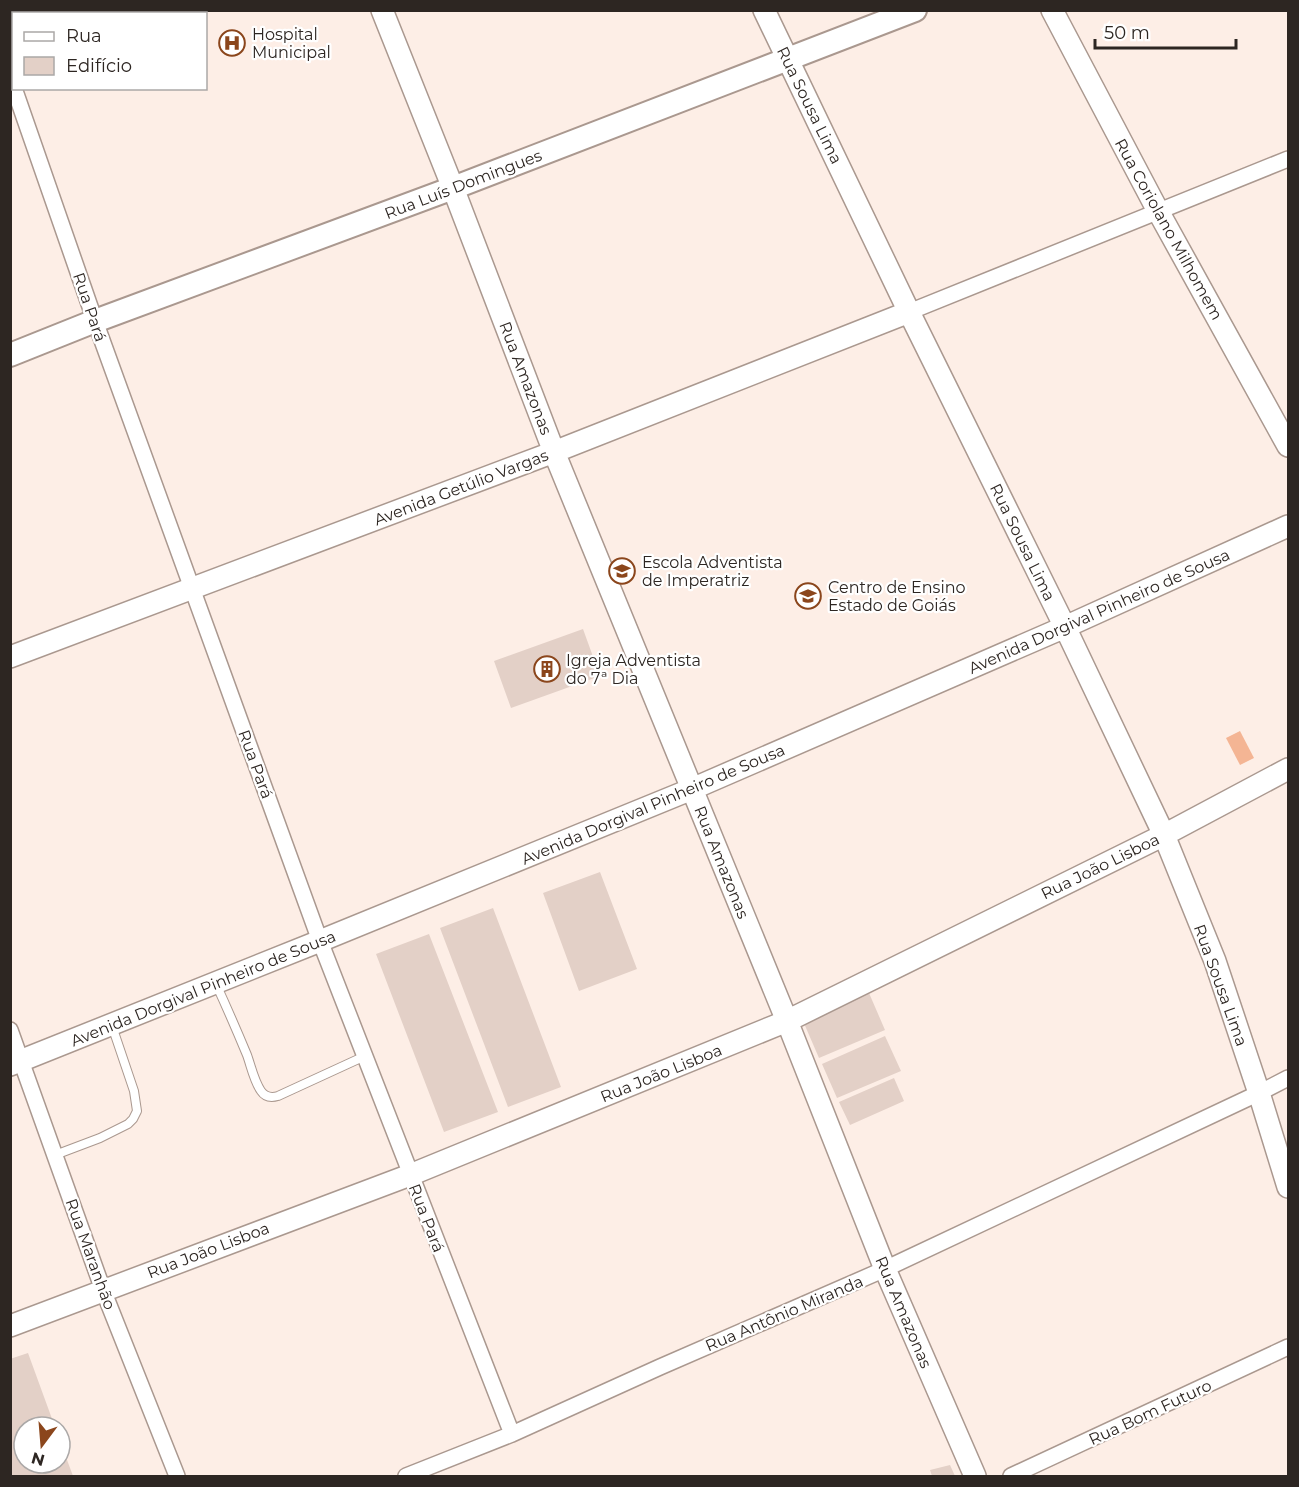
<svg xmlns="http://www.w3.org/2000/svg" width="1299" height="1487" font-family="Montserrat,sans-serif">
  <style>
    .water { fill: #f4b594 }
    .building { fill: #e3d0c7 }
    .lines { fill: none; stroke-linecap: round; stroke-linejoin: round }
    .lane-casing { stroke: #aa988f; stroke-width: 10 }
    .street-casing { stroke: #aa988f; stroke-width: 18 }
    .secondary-casing { stroke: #aa988f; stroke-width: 24 }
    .primary-casing { stroke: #aa988f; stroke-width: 26 }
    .lane { stroke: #fff; stroke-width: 8 }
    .street { stroke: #fff; stroke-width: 15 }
    .secondary { stroke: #fff; stroke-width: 21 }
    .primary { stroke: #fff; stroke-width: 22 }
    .labels { text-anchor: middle; stroke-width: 4.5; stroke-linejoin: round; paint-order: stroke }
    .poi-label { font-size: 16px; fill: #2d2622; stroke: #fff; text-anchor: start }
    .street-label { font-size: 16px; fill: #2d2622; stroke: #fff }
  </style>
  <rect width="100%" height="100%" fill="#fdeee6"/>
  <path class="water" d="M1240,731L1254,758L1240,765L1226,738Z"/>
  <path class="building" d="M583,629L600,676L511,708L494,661Z
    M600,872L637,969L579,991L543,893Z
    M493,908L561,1087L508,1107L440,928Z
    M429,934L498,1112L444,1132L376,954Z
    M869,993L885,1030L819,1058L803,1021Z
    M885,1036L901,1071L837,1098L822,1064Z
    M894,1078L904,1101L850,1125L839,1102Z
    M28,1353L55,1427H24V1463H60V1441L73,1476H10V1359Z
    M950,1465L955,1476H932L930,1470Z"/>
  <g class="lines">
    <g class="lane-casing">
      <path id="lane" d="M216,984C227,1008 237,1031 247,1055C251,1066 254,1081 261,1091C265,1097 271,1098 278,1096L365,1056
        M55,1155L100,1138L128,1124L133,1119L137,1111L134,1091L112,1026"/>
    </g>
    <g class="street-casing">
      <path id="street" d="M14,88L95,321L320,941L512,1434
        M909,312L1288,159
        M10,1030L103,1290L177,1476
        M406,1476L512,1434L660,1367L885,1269L1259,1093L1288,1078
        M1011,1476L1288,1347"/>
    </g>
    <g class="secondary-casing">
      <path id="secondary" d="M382,10L453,188L554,452L787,1021L885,1269L975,1476
        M764,10L909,312L1065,627L1164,835L1215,961L1259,1093L1288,1187
        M1052,10L1158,211L1288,446
        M66,14L74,10
        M10,35L14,34
        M10,657L554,452L909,312
        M10,1065L320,941L692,789L1065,627L1288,526
        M10,1326L410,1175L787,1021L1164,835L1288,769"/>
    </g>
    <g class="primary-casing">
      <path id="primary" d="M10,355L95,321L453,188L915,10"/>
    </g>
    <use href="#lane" class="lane"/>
    <use href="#street" class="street"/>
    <use href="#secondary" class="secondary"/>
    <use href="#primary" class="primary"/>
  </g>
  <defs>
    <g id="hospital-ring" transform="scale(1.35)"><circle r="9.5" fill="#fff" stroke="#8b461c" stroke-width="1.5"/><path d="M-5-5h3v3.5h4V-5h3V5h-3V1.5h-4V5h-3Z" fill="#8b461c"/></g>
    <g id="school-ring" transform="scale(1.35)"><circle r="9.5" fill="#fff" stroke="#8b461c" stroke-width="1.5"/><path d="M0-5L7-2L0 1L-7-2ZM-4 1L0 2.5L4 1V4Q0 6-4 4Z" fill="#8b461c"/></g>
    <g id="building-ring" transform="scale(1.35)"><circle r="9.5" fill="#fff" stroke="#8b461c" stroke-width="1.5"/><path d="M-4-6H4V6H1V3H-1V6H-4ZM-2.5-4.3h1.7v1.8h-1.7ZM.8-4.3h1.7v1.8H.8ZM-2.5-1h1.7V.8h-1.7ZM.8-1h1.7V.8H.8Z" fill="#8b461c"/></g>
  </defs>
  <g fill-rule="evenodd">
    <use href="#hospital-ring" x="232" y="43"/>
    <use href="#school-ring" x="622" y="571"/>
    <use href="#school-ring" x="808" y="596"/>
    <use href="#building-ring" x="547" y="669"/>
  </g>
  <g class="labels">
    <g class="poi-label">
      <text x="252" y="40">Hospital<tspan x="252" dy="18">Municipal</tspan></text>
      <text x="642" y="568">Escola Adventista<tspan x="642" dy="18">de Imperatriz</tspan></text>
      <text x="828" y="593">Centro de Ensino<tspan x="828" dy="18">Estado de Goiás</tspan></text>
      <text x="566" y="666">Igreja Adventista<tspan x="566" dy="18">do 7ª Dia</tspan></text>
    </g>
    <g class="street-label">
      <text transform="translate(810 105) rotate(64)" y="6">Rua Sousa Lima</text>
      <text transform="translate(463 184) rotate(-21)" y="6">Rua Luís Domingues</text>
      <text transform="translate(1169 229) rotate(61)" y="6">Rua Coriolano Milhomem</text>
      <text transform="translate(90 307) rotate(71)" y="6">Rua Pará</text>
      <text transform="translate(526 378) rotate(69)" y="6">Rua Amazonas</text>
      <text transform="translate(461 487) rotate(-21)" y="6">Avenida Getúlio Vargas</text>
      <text transform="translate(1023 542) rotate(64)" y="6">Rua Sousa Lima</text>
      <text transform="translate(1099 611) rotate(-24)" y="6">Avenida Dorgival Pinheiro de Sousa</text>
      <text transform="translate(256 764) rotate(70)" y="6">Rua Pará</text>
      <text transform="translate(653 804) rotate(-23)" y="6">Avenida Dorgival Pinheiro de Sousa</text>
      <text transform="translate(722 862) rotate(68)" y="6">Rua Amazonas</text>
      <text transform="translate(1100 866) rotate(-26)" y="6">Rua João Lisboa</text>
      <text transform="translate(1221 985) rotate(70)" y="6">Rua Sousa Lima</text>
      <text transform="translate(203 988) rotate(-22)" y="6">Avenida Dorgival Pinheiro de Sousa</text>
      <text transform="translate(661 1073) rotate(-22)" y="6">Rua João Lisboa</text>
      <text transform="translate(427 1218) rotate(69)" y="6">Rua Pará</text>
      <text transform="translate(208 1250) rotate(-21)" y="6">Rua João Lisboa</text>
      <text transform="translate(91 1254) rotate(70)" y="6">Rua Maranhão</text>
      <text transform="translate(904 1312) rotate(67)" y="6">Rua Amazonas</text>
      <text transform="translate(784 1313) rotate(-23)" y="6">Rua Antônio Miranda</text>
      <text transform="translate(1150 1412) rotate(-25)" y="6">Rua Bom Futuro</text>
    </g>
  </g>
  <rect width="1299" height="1487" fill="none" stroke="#2d2622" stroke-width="24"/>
  <rect x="12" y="12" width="195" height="78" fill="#ffffff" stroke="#aba8a7" stroke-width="1.5"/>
  <rect x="24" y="32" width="30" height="9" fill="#ffffff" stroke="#aba8a7" stroke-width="1.5"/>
  <text x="66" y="42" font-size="18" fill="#2d2622">Rua</text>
  <rect x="24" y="57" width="30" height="18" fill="#e3d0c7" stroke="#aba8a7" stroke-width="1.5"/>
  <text x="66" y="72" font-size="18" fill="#2d2622">Edifício</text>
  <g transform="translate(42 1445) rotate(196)"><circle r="28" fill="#ffffff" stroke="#aba8a7" stroke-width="1.5"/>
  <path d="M0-4.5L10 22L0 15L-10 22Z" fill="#8b461c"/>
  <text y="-9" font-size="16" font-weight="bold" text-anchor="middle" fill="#2d2622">N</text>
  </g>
  <path d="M1095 39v9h141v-9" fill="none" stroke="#2d2622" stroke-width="3"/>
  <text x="1104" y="39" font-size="18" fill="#2d2622" stroke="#ffffff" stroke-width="4.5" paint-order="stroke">50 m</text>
</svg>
